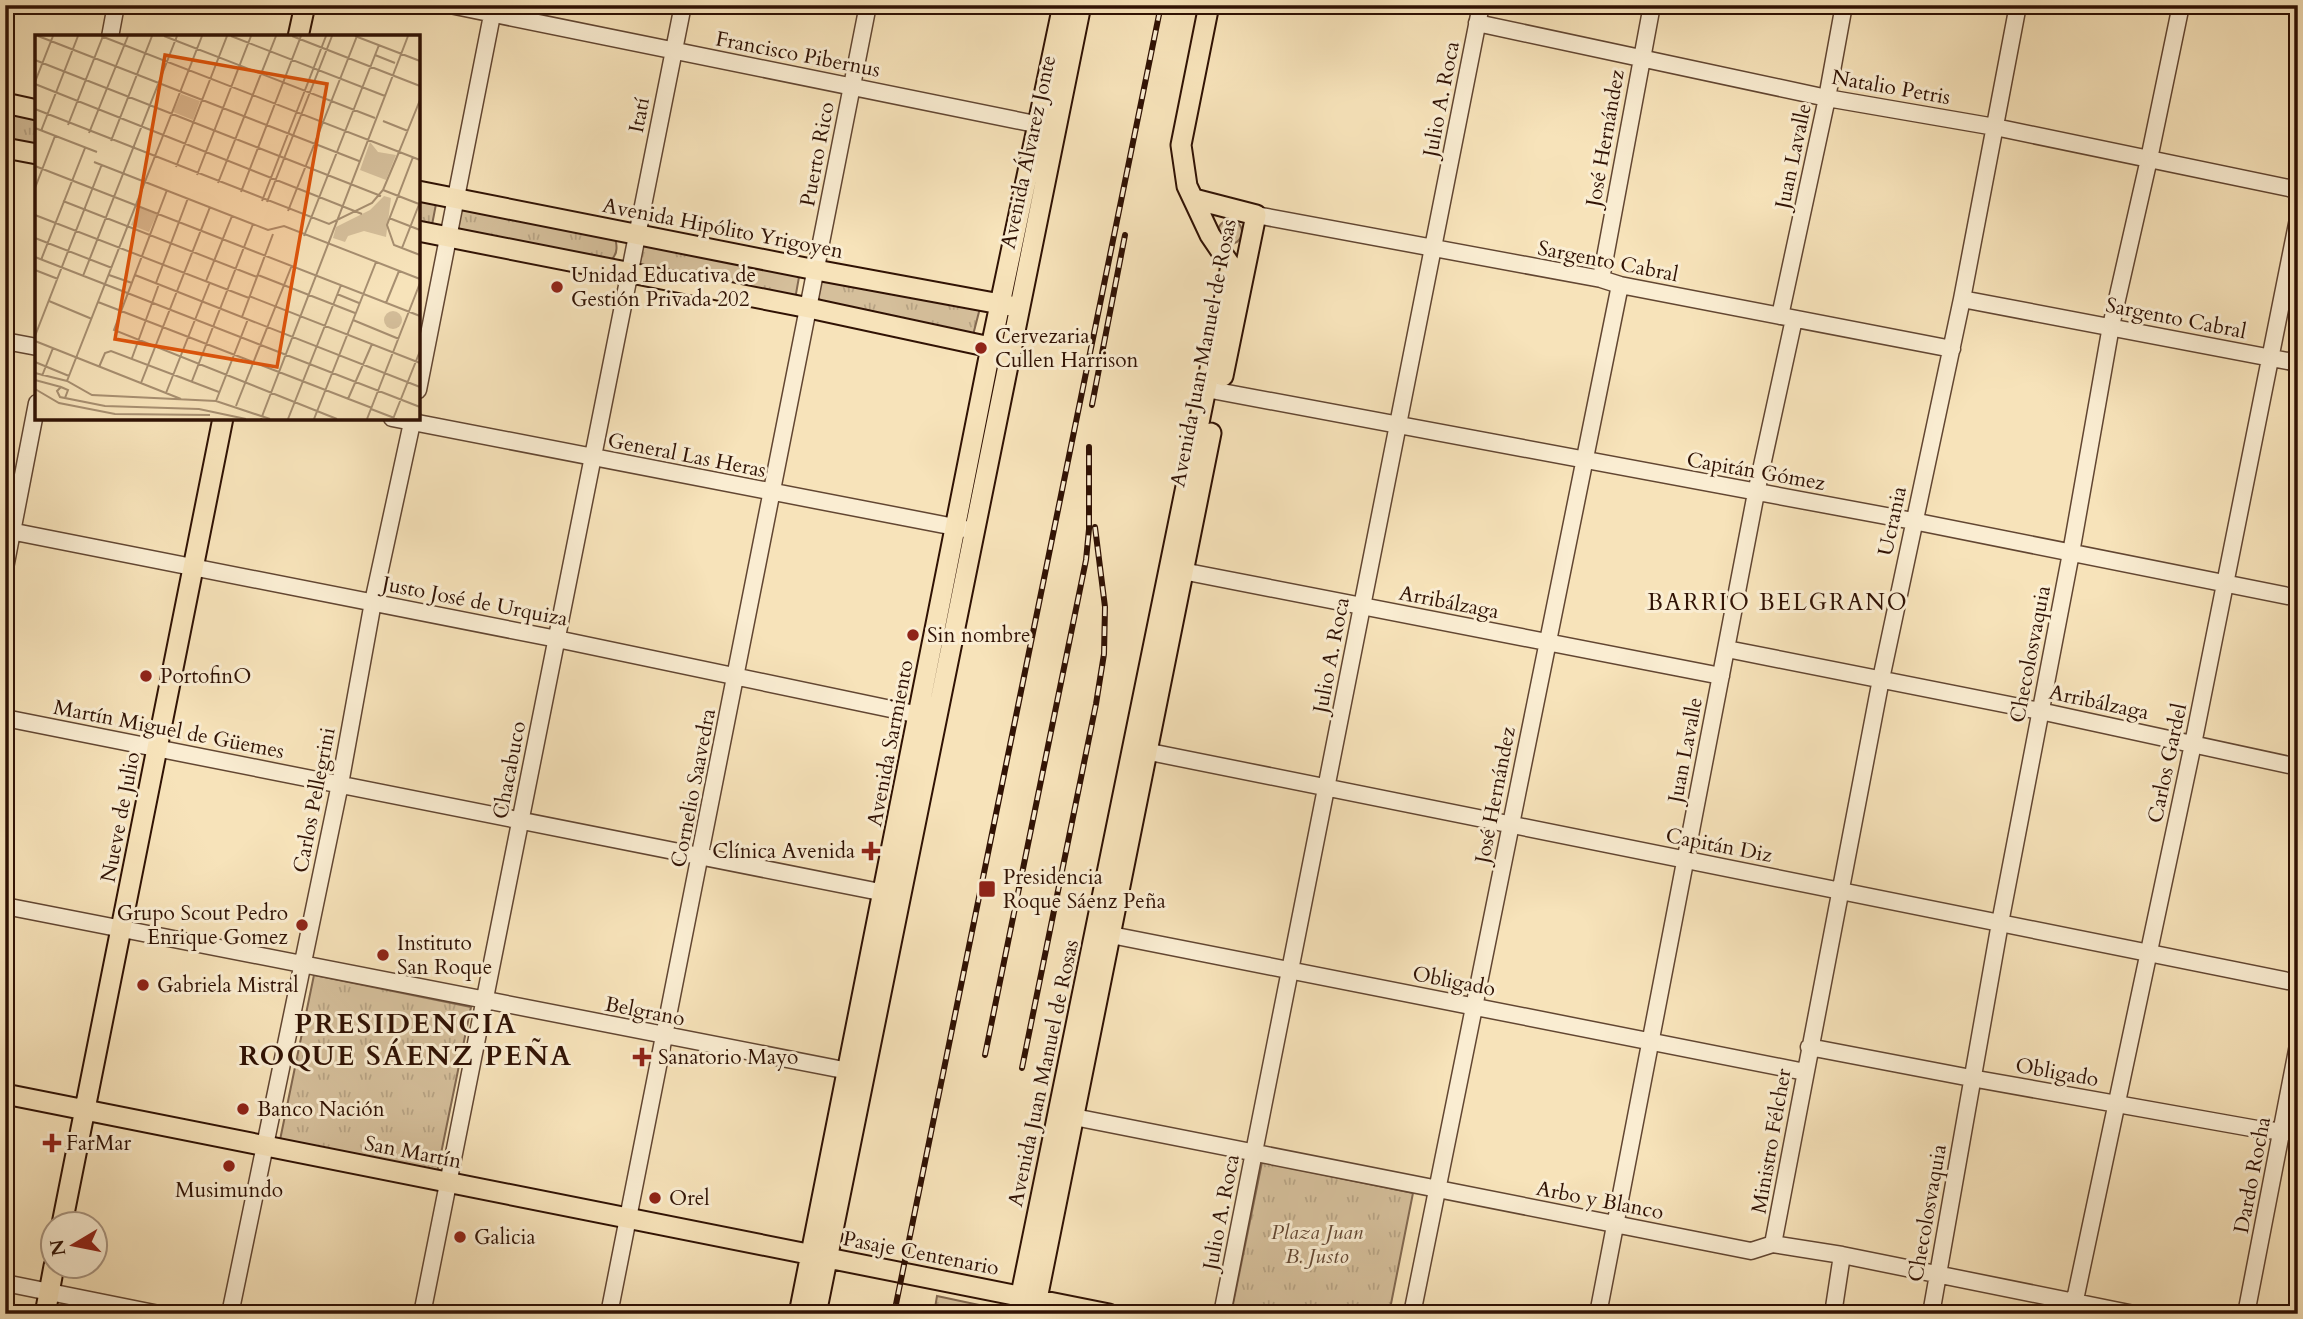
<svg xmlns="http://www.w3.org/2000/svg" width="2303" height="1319" font-family="Cardo,serif">
  <style>
    .green { fill: #d5bf9b; stroke: #826850; stroke-width: 2 }
    .park { fill: url(#park-tufts); stroke: #826850; stroke-width: 2 }
    .lines { fill: none; stroke-linecap: round; stroke-linejoin: round }
    .minor-casing { stroke: #624632; stroke-width: 19 }
    .major-casing { stroke: #301204; stroke-width: 23 }
    .minor { stroke: #faedd2; stroke-width: 16 }
    .major { stroke: #f7e3ba; stroke-width: 19 }
    .rail-casing { stroke: #301204; stroke-width: 6 }
    .rail { stroke: #faedd2; stroke-width: 3.5; stroke-dasharray: 10; stroke-linecap: butt }
    .poi-dot { fill: #8f2418; stroke: #faedd2; stroke-width: 2.5 }
    .labels { text-anchor: middle; stroke-width: 6; stroke-linejoin: round; paint-order: stroke }
    .street-label { font-size: 21px; fill: #301204; stroke: #faedd2 }
    .poi-label { font-size: 21px; fill: #301204; stroke: #faedd2; text-anchor: start }
    .park-label { font-size: 21px; font-style: italic; fill: #624631; stroke: #faedd2 }
    .neighbourhood-label { font-size: 23px; letter-spacing: 2px; fill: #301204; stroke: #faedd2 }
    .district-label { font-size: 28px; font-weight: bold; letter-spacing: 2px; fill: #301204; stroke: #faedd2 }
    .inset-road { fill: none; stroke: #a78f71; stroke-width: 2 }
    .view { fill: #df550c; fill-opacity: 0.15; stroke: #df550c; stroke-width: 3.5 }
    .inset-edge { fill: none; stroke: #301204; stroke-width: 3.5 }
  </style>
  <defs>
    <pattern id="park-tufts" width="24" height="20" patternUnits="userSpaceOnUse" patternTransform="scale(1.75)"><rect width="24" height="20" fill="#d5bf9b"/><path d="M3 7l-1-3M5 7V3M7 7l1-3M15 17l-1-3M17 17v-4M19 17l1-3" fill="none" stroke="#b7a384"/></pattern>
  </defs>
  <rect width="100%" height="100%" fill="#f7e3ba"/>
  <filter id="stains"><feTurbulence type="fractalNoise" baseFrequency=".00286" numOctaves="4"/><feColorMatrix values="0 0 0 0 .2 0 0 0 0 .09 0 0 0 0 .02 0 0 0 .5 -.17"/></filter>
  <radialGradient id="worn" r=".72"><stop offset=".6" stop-color="#630" stop-opacity="0"/><stop offset="1" stop-color="#630" stop-opacity=".3"/></radialGradient>
  <path class="green" d="M1218 232a12 12 0 1 1 24 0a12 12 0 1 1-24 0Z"/>
  <path class="park" d="M5,111L37,118V148L5,142Z
    M418,196L436,204L432,225H418Z
    M464,205L614,234C617,244 619,254 610,261L459,232C455,224 458,212 464,205Z
    M642,244L796,271L799,277L796,294L788,299L636,264Z
    M829,277L980,308L973,335L823,305L818,297L819,283Z
    M314,975L471,1007L437,1173L280,1140Z
    M1262,1162L1413,1193L1389,1314H1231Z
    M937,1296L998,1309L997,1314H934Z"/>
  <g class="lines">
    <g class="minor-casing">
      <path id="minor" d="M450,5L1050,127
        M1477,23L1827,98L1995,127L2298,190
        M110,37L116,5
        M1256,215L1601,279L1620,285L1952,349
        M1601,279L1652,5
        M1962,299L2298,363
        M1780,316L1827,98L1844,5
        M5,341L37,347
        M1206,389L1913,521L2298,598
        M418,390L494,5
        M392,418L965,529
        M5,530L557,639L929,717
        M5,568L37,403
        M1172,569L1721,676
        M1727,649L2040,711L2298,767
        M5,718L895,895
        M1135,749L2298,983
        M5,906L859,1073
        M1101,933L1805,1072
        M1809,1047L1971,1078L2257,1129L2298,1133
        M1064,1115L1751,1251L1773,1244L1842,1255L2134,1314
        M1773,1244L1881,679L1962,299L2018,5
        M5,1283L159,1314
        M230,1314L340,784L373,602L413,418
        M422,1314L683,5
        M609,1314L868,5
        M1222,1314L1481,5
        M1412,1314L1620,285
        M1598,1314L1756,493L1794,319
        M1833,1314L1842,1255
        M1931,1314L2000,923L2071,553L2111,326L2149,159L2181,5
        M2072,1314L2193,744L2298,219
        M2246,1314L2298,1045"/>
    </g>
    <g class="major-casing">
      <path id="major" d="M298,37L305,5
        M5,103L37,110
        M5,148L37,154
        M418,191L816,270L1011,306
        M1194,199L1256,215L1223,376
        M418,231L809,308L1004,350
        M5,1094L1109,1314
        M62,1224L223,418
        M45,1314L54,1266
        M799,1314L991,347L1063,5
        M816,1314L1081,5
        M1017,1314L1231,266L1210,235L1187,186L1181,145L1209,5
        M1034,1314L1211,433"/>
    </g>
    <use href="#minor" class="minor"/>
    <use href="#major" class="major"/>
    <g class="rail-casing">
      <path id="rail" d="M1092,405L1125,235
        M985,1055L1086,560L1089,529V447
        M1022,1068L1096,704L1104,654L1105,607L1095,527
        M894,1314L1161,5"/>
    </g>
    <use href="#rail" class="rail"/>
  </g>
  <g class="poi-dot">
    <circle cx="557" cy="287" r="7"/>
    <circle cx="981" cy="348" r="7"/>
    <circle cx="913" cy="635" r="7"/>
    <circle cx="146" cy="676" r="7"/>
    <path d="M867.5 840.5h7v7h7v7h-7v7h-7v-7h-7v-7h7z"/>
    <rect x="978" y="880" width="18" height="18" rx="3.5"/>
    <circle cx="302" cy="925" r="7"/>
    <circle cx="383" cy="955" r="7"/>
    <circle cx="143" cy="985" r="7"/>
    <path d="M638.5 1046.5h7v7h7v7h-7v7h-7v-7h-7v-7h7z"/>
    <circle cx="243" cy="1109" r="7"/>
    <path d="M48.5 1132.5h7v7h7v7h-7v7h-7v-7h-7v-7h7z"/>
    <circle cx="229" cy="1166" r="7"/>
    <circle cx="655" cy="1198" r="7"/>
    <circle cx="460" cy="1237" r="7"/>
  </g>
  <g class="labels">
    <g class="street-label">
      <text transform="translate(798 54) rotate(11)" y="7">Francisco Pibernus</text>
      <text transform="translate(1891 87) rotate(10)" y="7">Natalio Petris</text>
      <text transform="translate(1441 99) rotate(-79)" y="7">Julio A. Roca</text>
      <text transform="translate(639 115) rotate(-79)" y="7">Itatí</text>
      <text transform="translate(1605 138) rotate(-80)" y="7">José Hernández</text>
      <text transform="translate(1028 152) rotate(-78)" y="7">Avenida Álvarez Jonte</text>
      <text transform="translate(817 154) rotate(-79)" y="7">Puerto Rico</text>
      <text transform="translate(1793 156) rotate(-78)" y="7">Juan Lavalle</text>
      <text transform="translate(723 228) rotate(11)" y="7">Avenida Hipólito Yrigoyen</text>
      <text transform="translate(1608 261) rotate(11)" y="7">Sargento Cabral</text>
      <text transform="translate(2176 318) rotate(11)" y="7">Sargento Cabral</text>
      <text transform="translate(1203 353) rotate(-79)" y="7">Avenida Juan Manuel de Rosas</text>
      <text transform="translate(687 455) rotate(11)" y="7">General Las Heras</text>
      <text transform="translate(1756 471) rotate(10)" y="7">Capitán Gómez</text>
      <text transform="translate(1892 521) rotate(-78)" y="7">Ucrania</text>
      <text transform="translate(475 601) rotate(11)" y="7">Justo José de Urquiza</text>
      <text transform="translate(1449 602) rotate(11)" y="7">Arribálzaga</text>
      <text transform="translate(2030 654) rotate(-79)" y="7">Checolosvaquia</text>
      <text transform="translate(1331 655) rotate(-79)" y="7">Julio A. Roca</text>
      <text transform="translate(2099 702) rotate(12)" y="7">Arribálzaga</text>
      <text transform="translate(169 729) rotate(11)" y="7">Martín Miguel de Güemes</text>
      <text transform="translate(890 743) rotate(-79)" y="7">Avenida Sarmiento</text>
      <text transform="translate(1685 750) rotate(-79)" y="7">Juan Lavalle</text>
      <text transform="translate(2167 763) rotate(-78)" y="7">Carlos Gardel</text>
      <text transform="translate(509 770) rotate(-79)" y="7">Chacabuco</text>
      <text transform="translate(693 788) rotate(-79)" y="7">Cornelio Saavedra</text>
      <text transform="translate(1495 795) rotate(-79)" y="7">José Hernández</text>
      <text transform="translate(314 800) rotate(-79)" y="7">Carlos Pellegrini</text>
      <text transform="translate(120 817) rotate(-79)" y="7">Nueve de Julio</text>
      <text transform="translate(1719 845) rotate(11)" y="7">Capitán Diz</text>
      <text transform="translate(1454 981) rotate(11)" y="7">Obligado</text>
      <text transform="translate(645 1011) rotate(11)" y="7">Belgrano</text>
      <text transform="translate(2057 1072) rotate(10)" y="7">Obligado</text>
      <text transform="translate(1043 1073) rotate(-78)" y="7">Avenida Juan Manuel de Rosas</text>
      <text transform="translate(1771 1141) rotate(-80)" y="7">Ministro Félcher</text>
      <text transform="translate(413 1152) rotate(11)" y="7">San Martín</text>
      <text transform="translate(2252 1175) rotate(-79)" y="7">Dardo Rocha</text>
      <text transform="translate(1600 1200) rotate(11)" y="7">Arbo y Blanco</text>
      <text transform="translate(1221 1212) rotate(-79)" y="7">Julio A. Roca</text>
      <text transform="translate(1927 1213) rotate(-80)" y="7">Checolosvaquia</text>
      <text transform="translate(921 1253) rotate(11)" y="7">Pasaje Centenario</text>
    </g>
    <g class="poi-label">
      <text x="571" y="282">Unidad Educativa de<tspan x="571" dy="24">Gestión Privada 202</tspan></text>
      <text x="995" y="343">Cervezaria<tspan x="995" dy="24">Cullen Harrison</tspan></text>
      <text x="927" y="642">Sin nombre</text>
      <text x="160" y="683">PortofinO</text>
      <text x="855" y="858" text-anchor="end">Clínica Avenida</text>
      <text x="1003" y="884">Presidencia<tspan x="1003" dy="24">Roque Sáenz Peña</tspan></text>
      <text x="288" y="920" text-anchor="end">Grupo Scout Pedro<tspan x="288" dy="24">Enrique Gomez</tspan></text>
      <text x="397" y="950">Instituto<tspan x="397" dy="24">San Roque</tspan></text>
      <text x="157" y="992">Gabriela Mistral</text>
      <text x="658" y="1064">Sanatorio Mayo</text>
      <text x="257" y="1116">Banco Nación</text>
      <text x="66" y="1150">FarMar</text>
      <text x="229" y="1197" text-anchor="middle">Musimundo</text>
      <text x="669" y="1205">Orel</text>
      <text x="474" y="1244">Galicia</text>
    </g>
    <g class="park-label">
      <text x="1317" y="1239">Plaza Juan<tspan x="1317" dy="24">B. Justo</tspan></text>
    </g>
    <g class="neighbourhood-label">
      <text x="1778" y="610">BARRIO BELGRANO</text>
    </g>
    <g class="district-label">
      <text x="406" y="1033">PRESIDENCIA<tspan x="406" dy="32">ROQUE SÁENZ PEÑA</tspan></text>
    </g>
  </g>
  <g transform="translate(35 35)">
    <rect width="385" height="385" fill="#f7e3ba"/>
    <path d="M349 285a9 9 0 1 1 18 0a9 9 0 1 1-18 0Z" fill="#d5bf9b"/>
    <path d="M335,107L343,117L361,120L351,145L325,135Z" fill="#d5bf9b"/>
    <path d="M146,59L165,66L158,85L138,77ZM349,161L356,163L351,202L329,196L313,201L310,207L298,203L301,192L335,175ZM103,172L122,179L114,197L96,190Z" fill="#d5bf9b"/>
    <path class="inset-road" d="M3,1L324,126M66,1L385,125M129,1L340,83M196,1L350,61M257,1L385,51M320,1L385,26M340,20L360,28M0,25L346,161M0,47L18,1M0,49L327,179M0,74L294,189L337,168L348,155L364,117M348,86L373,96M33,90L68,1M0,93L62,117M6,96L43,1M54,98L93,1M76,106L117,1M364,117L385,65M378,122L352,190L359,210L385,220M59,127L233,195L249,191L385,244M0,131L385,281M141,132L192,1M162,140L216,1M183,148L241,1M0,153L20,101M132,155L79,295L302,384M348,155L384,169M206,157L266,1M28,166L222,242M227,166L291,1M232,167L297,1M253,176L322,1M0,180L214,263M354,183L385,195M269,201L344,10M0,203L77,233M367,213L385,167M0,222L385,372M6,225L50,113M0,235L23,244M74,240L97,248M100,240L385,352M223,240L320,278M48,241L142,1M171,246L197,181M121,248L153,163M302,259L324,268M214,261L385,328M14,266L57,284M63,267L337,373M351,268L364,236M207,282L238,199M318,285L364,304M0,301L67,129M0,306L146,364M97,323L124,249M0,327L34,341M64,332L70,318L76,316L184,357M0,338L32,346L57,360L181,366L235,384M7,341L18,313M0,345L26,352M32,346L167,1M157,346L218,189M106,348L175,172M0,354L24,368L80,379L175,380M131,358L175,247M30,363L33,355L26,352L22,356L25,362L70,371L164,374L211,384M313,364L337,309M181,366L213,284M201,371L257,230M336,374L362,384M226,384L373,1M253,384L306,250M279,384L341,227M332,384L385,248M358,384L385,316"/>
    <path class="view" d="M130,20L292,49L242,332L80,304Z"/>
    <rect width="385" height="385" class="inset-edge"/>
  </g>
  <rect width="2303" height="1319" fill="none" stroke="#f7e3ba" stroke-width="28"/>
  <rect x="7" y="7" width="2289" height="1305" fill="none" stroke="#301204" stroke-width="3.5"/>
  <rect x="14" y="14" width="2275" height="1291" fill="none" stroke="#301204" stroke-width="2"/>
  <g transform="translate(74 1245) rotate(260)"><circle r="33" fill="#faedd2" stroke="#a99580" stroke-width="2"/>
  <path d="M0-5L12 26L0 18L-12 26Z" fill="#8f2418"/>
  <text y="-10" font-size="19" font-weight="bold" text-anchor="middle" fill="#301204">N</text>
  </g>
  <rect width="100%" height="100%" filter="url(#stains)"/>
  <rect width="100%" height="100%" fill="url(#worn)"/>
</svg>
